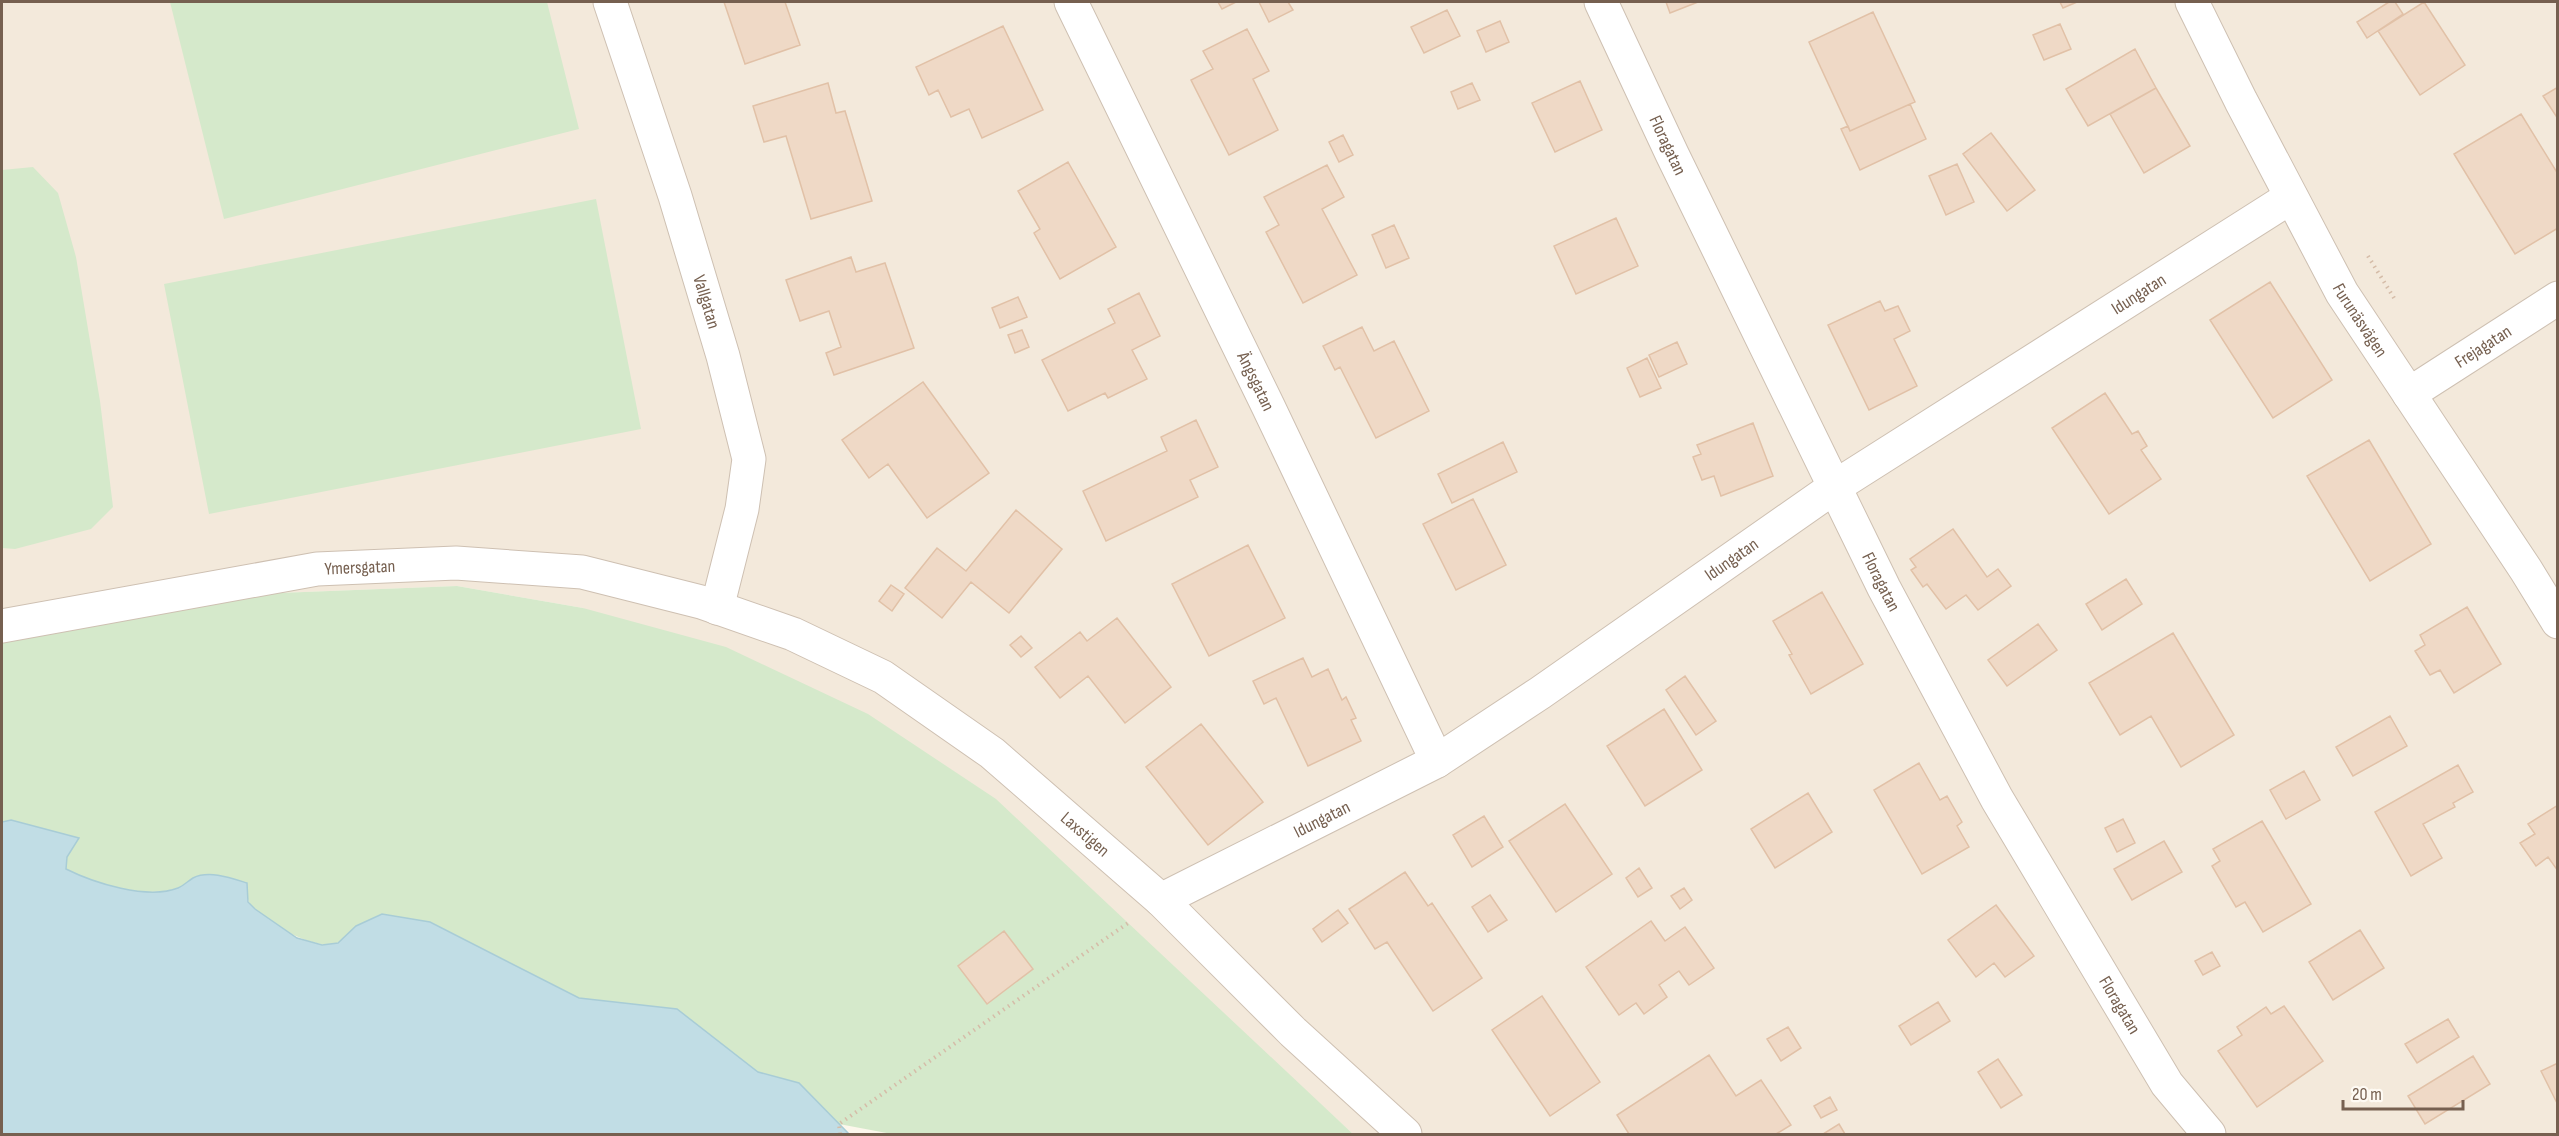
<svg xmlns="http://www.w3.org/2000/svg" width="2559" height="1136" font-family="'Sofia Sans Condensed',sans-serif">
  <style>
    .residential { fill: #f3e9db }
    .green { fill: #d5e9cb }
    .water { fill: #c1dde5; stroke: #a8ccd6; stroke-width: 1.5 }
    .building { fill: #efd9c6; stroke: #e1c1a7; stroke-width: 1.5 }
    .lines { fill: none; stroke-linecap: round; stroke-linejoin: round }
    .street-casing { stroke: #cec0b2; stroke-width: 35 }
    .path { stroke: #d5bca8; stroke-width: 4; stroke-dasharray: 1.5 4.5; stroke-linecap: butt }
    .street { stroke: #fff; stroke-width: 33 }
    .labels { text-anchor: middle; stroke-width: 5; stroke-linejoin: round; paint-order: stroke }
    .street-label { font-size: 18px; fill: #766050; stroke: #fefaf3 }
  </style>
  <rect width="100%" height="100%" fill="#fcf7ec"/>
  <path class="residential" d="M2,2H2557V1134H1353L1253,1042L583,608L457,586L279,593L2,640Z"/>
  <path class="green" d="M170,2H547L579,129L224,219Z
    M33,167L58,193L76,257L100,401L113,507L91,529L15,549L2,548V170Z
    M596,199L641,429L209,514L164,284Z
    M457,586L583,608L726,647L868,714L996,799L1353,1134H892L839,1124L799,1083L758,1072L677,1009L579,998L430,922L356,926C351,931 345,939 339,942C320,954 257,920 249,902C247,897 247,889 247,883L195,877C189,881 182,887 175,889C139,898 98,885 66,869L67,857L78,839L12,820L2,822V640L279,593Z"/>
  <path class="water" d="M11,820L79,838L67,857L66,869C94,883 147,900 178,888C183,886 188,881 193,878C209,870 231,878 247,883L248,902L255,909L297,938L322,945L338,943L356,926L382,914L430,922L579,998L677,1009L758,1072L799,1083L849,1134H2V822Z"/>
  <path class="building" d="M724,2H785L800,45L745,64Z
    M1218,2H1236L1222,9Z
    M1259,2H1288L1293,10L1269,22Z
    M1666,2H1698L1670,13Z
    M2060,2H2077L2063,8Z
    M2389,2H2395L2403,14L2367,38L2357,22Z
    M2424,2L2465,65L2420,95L2378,31Z
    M1447,10L1460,36L1424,53L1411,27Z
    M1873,12L1915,102L1850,131L1809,42Z
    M1500,21L1509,42L1486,52L1477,31Z
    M2060,24L2071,49L2044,60L2033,35Z
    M1003,26L1043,110L982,138L969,109L951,117L938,90L929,95L916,67Z
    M1247,29L1269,71L1253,79L1278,130L1229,155L1191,80L1213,69L1203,51Z
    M2135,49L2156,88L2088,126L2066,89Z
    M1580,81L1602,130L1555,152L1532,103Z
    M828,83L836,113L845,111L872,201L811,219L786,136L764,142L753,106Z
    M1472,83L1480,100L1458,109L1451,92Z
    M2558,87V119L2543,96Z
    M2156,88L2190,146L2144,173L2110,114Z
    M1910,104L1926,139L1860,170L1841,129L1848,126L1850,131Z
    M2521,114L2558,174V228L2515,254L2454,154Z
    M1991,133L2035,190L2007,211L1963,154Z
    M1343,135L1353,155L1339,162L1329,142Z
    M1068,162L1116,247L1060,279L1034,233L1040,229L1018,191Z
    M1957,164L1974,202L1946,215L1929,176Z
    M1327,165L1344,197L1322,209L1357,275L1303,303L1266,232L1279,225L1264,197Z
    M1616,218L1638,266L1576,294L1554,246Z
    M1394,225L1409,258L1386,268L1372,235Z
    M851,257L856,272L885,263L914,348L834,375L826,353L841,347L829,311L800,321L786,280Z
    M2270,282L2332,380L2273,418L2210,320Z
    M1139,293L1160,336L1132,350L1147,379L1108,398L1105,393L1068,411L1042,360L1115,323L1108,309Z
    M1018,297L1027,317L1000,328L992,308Z
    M1880,301L1885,311L1898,306L1910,331L1894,339L1917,386L1869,410L1828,325Z
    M1362,327L1374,351L1394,341L1429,411L1376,438L1340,367L1335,370L1323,346Z
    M1022,330L1029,347L1015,353L1008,335Z
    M1677,342L1687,364L1659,377L1649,355Z
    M1647,358L1661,388L1640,397L1627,368Z
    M923,382L989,473L927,518L888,464L869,478L842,440Z
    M2105,393L2132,434L2138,431L2147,446L2141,450L2161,479L2109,514L2052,428Z
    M1196,420L1218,467L1190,480L1198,497L1106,541L1083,491L1167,451L1161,437Z
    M1753,423L1773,476L1721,496L1714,476L1702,480L1693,457L1701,454L1697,445Z
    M2369,440L2431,544L2370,581L2307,476Z
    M1503,442L1517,472L1452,503L1438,474Z
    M1473,499L1506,565L1456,590L1423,524Z
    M1016,510L1062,549L1009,613L971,582L942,618L905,588L937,548L966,571Z
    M1953,529L1987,577L1998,569L2011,586L1978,610L1966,595L1946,609L1927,584L1923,587L1911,570L1916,567L1910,559Z
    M1248,545L1285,618L1209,656L1172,584Z
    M2126,579L2142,604L2102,630L2086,604Z
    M891,585L904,594L892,611L879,601Z
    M1822,592L1863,664L1811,694L1789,655L1792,654L1773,621Z
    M2467,607L2501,664L2454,693L2440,670L2430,675L2415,651L2425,645L2420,635Z
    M1117,618L1171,687L1125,723L1088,676L1060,698L1035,667L1080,632L1087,641Z
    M2038,624L2057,650L2007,686L1988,660Z
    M2173,633L2234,735L2181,767L2151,716L2120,735L2089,683Z
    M1021,636L1032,648L1021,657L1010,645Z
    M1303,658L1312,677L1328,669L1342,700L1346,697L1356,718L1351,720L1361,741L1308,766L1276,698L1264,704L1253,681Z
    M1685,676L1716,721L1696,735L1666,690Z
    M1664,709L1702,770L1645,806L1607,746Z
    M2390,716L2407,746L2353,776L2336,747Z
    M1201,724L1263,802L1208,845L1146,767Z
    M1919,763L1940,800L1947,796L1962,822L1957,826L1969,847L1922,874L1874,790Z
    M2458,765L2473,792L2453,803L2455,807L2423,824L2442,858L2411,876L2375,812Z
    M2304,771L2320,800L2286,819L2270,790Z
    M1808,793L1832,832L1775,868L1751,829Z
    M1565,804L1612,874L1556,912L1509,841Z
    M2558,805V871L2548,857L2536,866L2520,843L2535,834L2528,824Z
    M1484,816L1503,847L1472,867L1453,835Z
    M2123,819L2135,843L2117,852L2105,828Z
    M2262,821L2311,904L2263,932L2245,902L2236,907L2212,866L2220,861L2213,849Z
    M2164,841L2182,872L2132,900L2114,869Z
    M1639,868L1652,888L1638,897L1626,878Z
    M1405,872L1428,906L1432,903L1482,978L1433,1011L1387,942L1375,949L1349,909Z
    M1684,888L1692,900L1680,909L1671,896Z
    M1490,895L1507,920L1488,932L1472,907Z
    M1996,905L2034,956L2005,977L1994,963L1976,977L1948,940Z
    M1338,910L1348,923L1322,942L1313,929Z
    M1651,921L1665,941L1685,927L1714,968L1689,985L1679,971L1659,985L1667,997L1644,1014L1636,1003L1619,1015L1586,967Z
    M2360,930L2384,968L2333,1000L2309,962Z
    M1004,931L1033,969L987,1004L958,966Z
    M2212,952L2220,966L2203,975L2195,961Z
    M1542,996L1600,1082L1550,1116L1492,1030Z
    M1938,1002L1950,1021L1911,1045L1899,1026Z
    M2284,1006L2323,1061L2257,1107L2218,1051L2242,1035L2237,1027L2266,1007L2271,1014Z
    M2448,1019L2459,1037L2417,1063L2405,1044Z
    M1788,1027L1801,1048L1781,1061L1767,1039Z
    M1709,1055L1736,1096L1761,1080L1791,1125L1776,1134H1629L1617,1115Z
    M2473,1056L2490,1084L2425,1124L2408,1096Z
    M1998,1059L2022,1095L2001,1108L1978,1072Z
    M2558,1063V1105L2541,1071Z
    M1830,1097L1837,1110L1821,1118L1814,1106Z
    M1839,1124L1845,1134H1823Z"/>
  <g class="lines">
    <g class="street-casing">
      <g id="street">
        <path id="s1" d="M610,2L675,196L723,356L749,459L742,509L717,608"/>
        <path id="s2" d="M1071,2L1268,406L1437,761"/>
        <path id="s3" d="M1601,2L1672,154L1884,588L1997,799L2167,1084L2209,1134"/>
        <path id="s4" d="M2192,2L2241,101L2342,293L2526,570L2558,622"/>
        <path id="s5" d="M2409,394L2558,298"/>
        <path id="s6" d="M2,626L317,569L456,563L582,572L701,602L793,634L883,677L992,753L1161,900L1293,1032L1405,1134"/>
        <path id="s7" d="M1161,900L1437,761L1540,693L1836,486L2291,197"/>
      </g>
    </g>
    <path class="path" d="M2368,256L2394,298
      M840,1134L839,1124L1131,921"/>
    <use href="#street" class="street"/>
  </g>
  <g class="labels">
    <g class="street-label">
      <text dy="6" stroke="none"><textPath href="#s3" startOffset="158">Floragatan</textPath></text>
      <text dy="6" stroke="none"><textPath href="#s7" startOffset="1152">Idungatan</textPath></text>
      <text dy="6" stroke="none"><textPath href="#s1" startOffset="315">Vallgatan</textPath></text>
      <text dy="6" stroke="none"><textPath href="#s4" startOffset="360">Furunäsvägen</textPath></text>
      <text dy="6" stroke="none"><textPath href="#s5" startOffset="88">Frejagatan</textPath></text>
      <text dy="6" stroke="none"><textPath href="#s2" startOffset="422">Ängsgatan</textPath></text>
      <text dy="6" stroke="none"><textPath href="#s7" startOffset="666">Idungatan</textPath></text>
      <text dy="6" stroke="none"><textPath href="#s6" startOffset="363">Ymersgatan</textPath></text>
      <text dy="6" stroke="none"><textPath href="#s3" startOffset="644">Floragatan</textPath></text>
      <text dy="6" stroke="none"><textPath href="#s7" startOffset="180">Idungatan</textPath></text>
      <text dy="6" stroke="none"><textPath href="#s6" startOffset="1162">Laxstigen</textPath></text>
      <text dy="6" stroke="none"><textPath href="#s3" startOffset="1130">Floragatan</textPath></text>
    </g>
  </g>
  <rect width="2559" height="1136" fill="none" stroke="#766050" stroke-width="6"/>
  <path d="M2343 1100v9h120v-9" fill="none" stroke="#766050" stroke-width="3"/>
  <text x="2352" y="1100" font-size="18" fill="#766050" stroke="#fefaf3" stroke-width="4.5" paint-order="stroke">20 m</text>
</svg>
